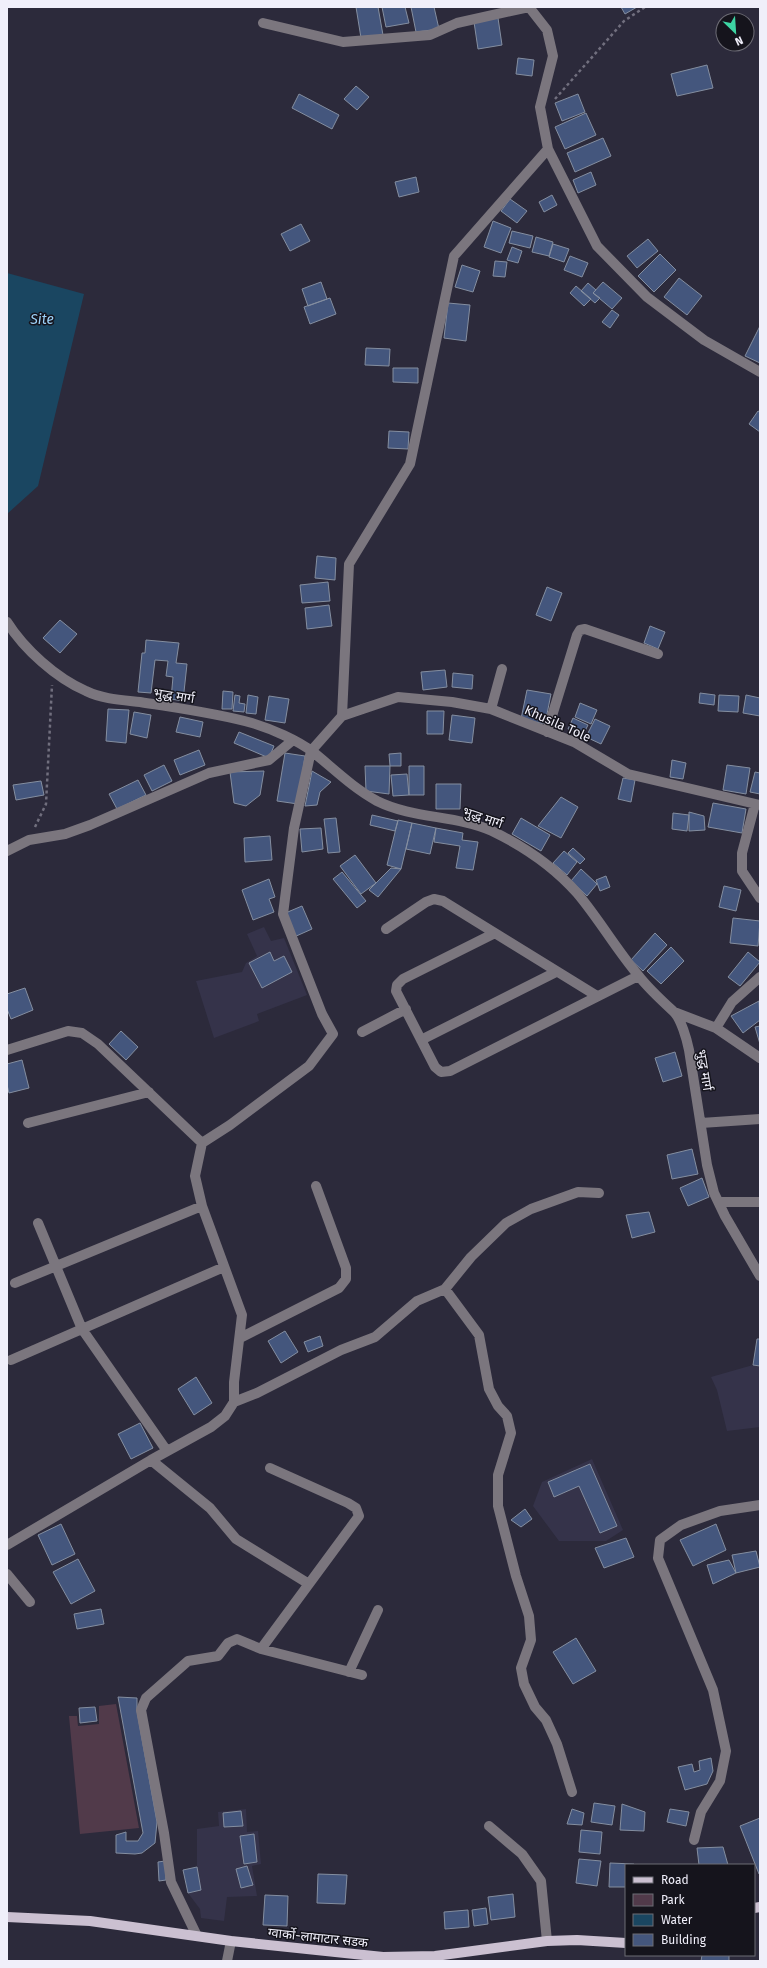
<svg xmlns="http://www.w3.org/2000/svg" width="767" height="1968" font-family="'Fira Sans','Noto Sans Devanagari',sans-serif">
  <style>
    .built { fill: #35334a }
    .green { fill: #513a4a }
    .water { fill: #1a4661 }
    .building { fill: #44567d; stroke: #848ea0 }
    .lines { fill: none; stroke-linecap: round; stroke-linejoin: round }
    .path { stroke: #716f7e; stroke-width: 2.5; stroke-dasharray: 3 3; stroke-linecap: butt }
    .minor { stroke: #7b767e; stroke-width: 10 }
    .major { stroke: #cbc0d1; stroke-width: 10 }
    .labels { text-anchor: middle; stroke-width: 3; stroke-linejoin: round; paint-order: stroke }
    .street-label { font-size: 13px; fill: #f0effa; stroke: #15141c }
    .water-label { font-size: 14px; font-style: italic; fill: #9dd3fa; stroke: #15141c }
  </style>
  <rect width="100%" height="100%" fill="#2c2a3b"/>
  <path class="built" d="M264,927L271,941L284,938L307,995L257,1014L259,1021L214,1038L196,981L242,972L246,963L257,956L247,934Z
    M757,1339H760V1427L727,1431L717,1390L711,1377L753,1365Z
    M592,1459L623,1530L606,1541H559L533,1506L542,1482Z
    M246,1809L247,1832L258,1831L261,1864L252,1866L257,1896L227,1897L224,1921L201,1918L200,1909L188,1893L197,1867V1829L219,1826L218,1812Z"/>
  <path class="green" d="M116,1704L139,1828L80,1834L69,1716H77L78,1726L99,1724V1706Z"/>
  <path class="water" d="M7,273L84,294L38,486L7,514Z"/>
  <path class="building" d="M356,7H378L383,35L361,38Z
    M382,7H405L409,23L386,27Z
    M411,7H434L439,29L416,32Z
    M621,7H637L625,14Z
    M498,18L502,45L478,49L474,22Z
    M518,58L534,60L532,76L516,74Z
    M707,65L713,88L677,96L671,74Z
    M356,86L369,97L357,110L344,99Z
    M299,94L339,115L332,129L292,108Z
    M578,94L585,112L562,121L555,103Z
    M586,113L596,135L565,149L555,127Z
    M603,138L611,156L575,172L567,153Z
    M591,172L596,185L578,193L573,180Z
    M416,177L419,192L399,197L395,182Z
    M552,195L557,205L544,212L539,202Z
    M510,199L527,211L517,223L501,211Z
    M493,221L511,228L501,253L484,247Z
    M301,224L310,241L290,251L281,234Z
    M512,231L533,236L530,248L509,243Z
    M536,237L553,242L549,256L532,252Z
    M648,239L658,251L637,268L627,256Z
    M553,244L569,249L564,262L549,257Z
    M512,247L522,251L518,263L507,260Z
    M660,254L676,270L654,292L638,276Z
    M570,256L588,263L582,277L564,270Z
    M495,261L507,262L505,277L493,276Z
    M462,265L480,271L473,292L455,287Z
    M679,278L702,296L687,315L664,297Z
    M321,282L327,299L308,306L302,289Z
    M603,282L622,298L612,309L593,293Z
    M588,283L596,290L593,293L600,298L595,303L581,291Z
    M576,286L591,299L584,306L570,293Z
    M330,298L336,314L310,324L304,307Z
    M448,303L470,305L466,341L444,338Z
    M612,310L619,315L610,328L602,322Z
    M760,326V363L745,356Z
    M366,348L390,349L389,366L365,365Z
    M393,368H418V383L393,382Z
    M758,411L760,412V432L749,424Z
    M389,431L409,432L408,449L388,448Z
    M317,556L336,558L335,580L315,578Z
    M328,582L330,601L302,603L300,585Z
    M547,587L562,593L551,621L536,615Z
    M329,605L332,626L307,629L305,608Z
    M60,620L77,634L60,653L43,638Z
    M650,626L665,632L658,649L644,643Z
    M146,640L179,643L176,663L187,664L183,701L171,699L173,677L166,676L168,661L155,660L151,693L138,692L142,653H145Z
    M445,670L447,687L423,690L421,672Z
    M453,673L473,675L472,689L452,687Z
    M527,690L551,694L545,724L521,719Z
    M223,691L233,692L232,709H222Z
    M700,693L715,695L714,705L699,703Z
    M235,695L240,696L239,703L245,704L244,712L233,711Z
    M248,695L258,697L256,714L246,713Z
    M719,695L739,696L738,712L718,711Z
    M746,695L760,698V716L743,713Z
    M269,696L289,699L285,723L265,720Z
    M580,703L597,710L591,724L575,717Z
    M108,709L129,710L126,743L106,741Z
    M427,711H444L443,734H427Z
    M134,712L151,715L147,738L130,734Z
    M452,715L475,718L472,743L449,740Z
    M180,717L203,722L200,737L176,732Z
    M573,718L588,725L583,735L568,729Z
    M595,719L610,726L601,744L586,737Z
    M239,732L274,746L269,758L234,743Z
    M199,750L205,765L180,775L174,760Z
    M285,753L305,756L298,804L277,801Z
    M401,753V766H390L389,754Z
    M672,760L686,763L683,779L670,777Z
    M164,765L172,781L152,791L144,775Z
    M727,765L750,768L746,794L723,790Z
    M365,766H390L389,794L366,791Z
    M409,766H424V795H409Z
    M264,771L260,795L246,806L234,803L230,772Z
    M312,771L331,782L320,792L317,805L305,806Z
    M755,772L760,773V794L750,792Z
    M407,774L409,795L393,796L391,775Z
    M623,778L635,780L631,802L618,799Z
    M138,780L146,795L117,809L109,794Z
    M41,781L44,795L16,800L13,785Z
    M436,784H461L460,809H436Z
    M561,797L578,807L561,838L538,826Z
    M713,803L746,809L742,833L708,827Z
    M689,812L704,816L705,830L689,831Z
    M673,813L689,815L687,831L672,829Z
    M372,815L398,821L395,831L370,825Z
    M336,818L340,852L328,853L324,819Z
    M521,818L550,835L541,851L512,834Z
    M398,820L412,823L401,869L387,865Z
    M412,823L436,828L430,854L406,849Z
    M321,828L323,849L302,852L300,829Z
    M436,828L463,833L462,840L478,842L473,870L456,868L460,846L434,842Z
    M270,836L272,860L245,862L244,838Z
    M573,848L585,859L580,864L568,853Z
    M564,851L577,862L567,875L553,863Z
    M355,855L376,883L361,894L340,866Z
    M391,868L401,869L378,897L369,890Z
    M581,869L597,884L587,896L571,881Z
    M342,872L366,901L357,908L333,879Z
    M606,876L610,887L600,891L596,880Z
    M269,879L275,897L269,899L274,912L253,920L242,890Z
    M724,886L741,890L736,911L719,907Z
    M302,906L312,929L294,937L283,914Z
    M733,918L760,921L758,946L730,943Z
    M655,933L667,945L643,971L631,960Z
    M671,947L684,961L661,984L647,971Z
    M270,952L274,961L284,956L292,972L262,988L249,963Z
    M748,952L760,962L740,986L728,977Z
    M25,988L33,1010L11,1019L7,1009V994Z
    M759,1001L760,1020L743,1033L731,1016Z
    M760,1026V1044L755,1027Z
    M121,1031L138,1047L126,1060L109,1044Z
    M675,1052L682,1076L663,1082L655,1058Z
    M22,1060L29,1088L9,1093L7,1085V1064Z
    M692,1149L698,1174L672,1179L667,1155Z
    M702,1178L709,1197L688,1206L680,1188Z
    M649,1212L655,1232L632,1238L626,1215Z
    M285,1331L298,1352L281,1363L268,1341Z
    M320,1336L323,1346L308,1352L304,1342Z
    M757,1339H760V1366L753,1365Z
    M196,1377L212,1403L194,1415L178,1389Z
    M140,1423L153,1448L131,1459L118,1434Z
    M590,1464L617,1526L600,1533L579,1486L554,1497L548,1482Z
    M525,1509L532,1519L521,1527L511,1520Z
    M61,1524L75,1554L52,1565L38,1535Z
    M716,1524L726,1550L693,1566L680,1540Z
    M626,1538L634,1557L604,1568L595,1548Z
    M756,1551L760,1567L736,1573L732,1555Z
    M78,1559L95,1591L71,1604L53,1572Z
    M729,1560L736,1573L713,1584L707,1565Z
    M101,1609L104,1624L77,1629L74,1614Z
    M576,1638L596,1671L573,1684L553,1652Z
    M118,1697L137,1698V1711L157,1822L155,1843L142,1853L135,1854L116,1853V1835L126,1832V1841H138L143,1833Z
    M95,1707L97,1721L80,1723L79,1708Z
    M711,1758L713,1771L707,1784L685,1790L678,1767L692,1764L694,1772L700,1770L699,1761Z
    M594,1803L615,1806L612,1825L591,1822Z
    M622,1804L645,1812L644,1831L620,1830Z
    M572,1809L584,1813L582,1825L567,1824Z
    M670,1809L689,1812L686,1826L667,1822Z
    M241,1811L243,1826L224,1827L223,1813Z
    M760,1818V1874H759L740,1826Z
    M581,1830L602,1832L600,1854L579,1852Z
    M254,1834L257,1862L244,1864L240,1836Z
    M723,1847L728,1865H699L697,1848Z
    M579,1859L601,1861L597,1886L576,1883Z
    M165,1861L166,1880L159,1881L158,1862Z
    M610,1863L634,1864V1865H626V1887H609Z
    M247,1866L253,1885L241,1888L236,1869Z
    M197,1867L201,1890L188,1893L183,1870Z
    M318,1874L347,1875L345,1904L317,1903Z
    M513,1894L515,1917L491,1920L488,1897Z
    M265,1895L288,1896L287,1926L263,1925Z
    M486,1908L488,1924L474,1926L472,1910Z
    M468,1910L469,1927L445,1929L444,1912Z
    M702,1955H729V1961H701Z"/>
  <g class="lines">
    <path class="path" d="M555,99L624,21L645,7
      M35,827L46,804L52,685"/>
    <path class="minor" d="M263,23L343,42L430,35L457,23L529,7
      M548,149L597,246L647,297L704,340L760,372
      M7,622C24,649 56,678 86,691C102,699 122,700 140,702C177,708 216,713 252,723C272,729 297,740 313,752C334,769 353,788 377,801C413,819 456,815 492,831C523,846 554,867 577,893C599,919 616,949 638,975C648,988 661,1000 673,1011C681,1018 687,1040 689,1050L707,1165L714,1193L725,1216L760,1276
      M491,709L502,669
      M342,716L398,697L452,702L491,709L574,742L628,774L760,805
      M547,732L577,635L580,630L585,629L658,654
      M755,804L742,853V871L760,898
      M7,851L29,840L65,834L90,825L209,773L269,760L293,740
      M386,929L426,902L434,899L443,901L597,996
      M493,934L403,979L397,985L396,991L435,1067L441,1072L450,1071L638,976
      M674,1012L716,1028L760,1058
      M716,1028L732,1002L760,977
      M362,1032L406,1009
      M421,1040L556,972
      M7,1050L68,1031L82,1033L98,1044L202,1143L230,1125L309,1066L333,1034L322,1014L283,914L294,828L311,751L342,716L349,564L410,464L454,256L548,149L540,107L553,56L547,30L529,7
      M28,1123L149,1092
      M701,1123L760,1119
      M719,1202H760
      M38,1223L82,1329L167,1451
      M15,1283L202,1206
      M445,1289L479,1335L489,1389L498,1406L507,1416L511,1433L498,1475V1506L516,1576L529,1616L531,1640L521,1668L524,1684L535,1707L546,1720L557,1744L572,1792
      M240,1338L339,1288L346,1279V1268L316,1186
      M11,1360L224,1267
      M234,1402L257,1393L341,1350L375,1337L417,1301L445,1289L471,1257L506,1223L531,1209L578,1192L599,1193
      M151,1460L210,1508L236,1539L309,1584
      M7,1545L151,1460L211,1427L225,1416L234,1402V1382L242,1315L202,1206L195,1176L202,1143
      M7,1574L30,1602
      M261,1649L359,1516L356,1508L348,1503L270,1468
      M349,1672L378,1610
      M489,1826L522,1854L541,1881L547,1941
      M694,1840L701,1812L720,1781L726,1751L713,1690L658,1558L660,1540L681,1525L720,1511L760,1505
      M197,1936L171,1882L164,1833L141,1710L146,1698L188,1661L218,1656L228,1643L237,1639L261,1649L362,1675
      M227,1961L231,1941"/>
    <path class="major" d="M754,1908L760,1907
      M7,1917L90,1921L231,1941L383,1957L435,1956L547,1941L577,1940L626,1943"/>
  </g>
  <g class="labels">
    <g class="street-label">
      <text transform="translate(174 695) rotate(9)" y="5">भुद्ध मार्ग</text>
      <text transform="translate(558 723) rotate(24)" y="5">Khusila Tole</text>
      <text transform="translate(483 817) rotate(19)" y="5">भुद्ध मार्ग</text>
      <text transform="translate(705 1070) rotate(81)" y="5">भुद्ध मार्ग</text>
      <text transform="translate(318 1937) rotate(6)" y="5">ग्वार्को-लामाटार सडक</text>
    </g>
    <g class="water-label">
      <text x="42" y="324">Site</text>
    </g>
  </g>
  <rect width="767" height="1968" fill="none" stroke="#f0effa" stroke-width="16"/>
  <rect x="625" y="1864" width="130" height="92" fill="#15141c" stroke="#6d6c75"/>
  <rect x="633" y="1877" width="20" height="6" fill="#cbc0d1" stroke="#6d6c75"/>
  <text x="661" y="1884" font-size="12" fill="#f0effa">Road</text>
  <rect x="633" y="1894" width="20" height="12" fill="#513a4a" stroke="#6d6c75"/>
  <text x="661" y="1904" font-size="12" fill="#f0effa">Park</text>
  <rect x="633" y="1914" width="20" height="12" fill="#1a4661" stroke="#6d6c75"/>
  <text x="661" y="1924" font-size="12" fill="#f0effa">Water</text>
  <rect x="633" y="1934" width="20" height="12" fill="#44567d" stroke="#6d6c75"/>
  <text x="661" y="1944" font-size="12" fill="#f0effa">Building</text>
  <g transform="translate(735 32) rotate(155)"><circle r="19" fill="#15141c" stroke="#6d6c75"/>
  <path d="M0-3L7 15L0 10L-7 15Z" fill="#3dd4a3"/>
  <text y="-6" font-size="11" font-weight="bold" text-anchor="middle" fill="#f0effa">N</text>
  </g>
</svg>
